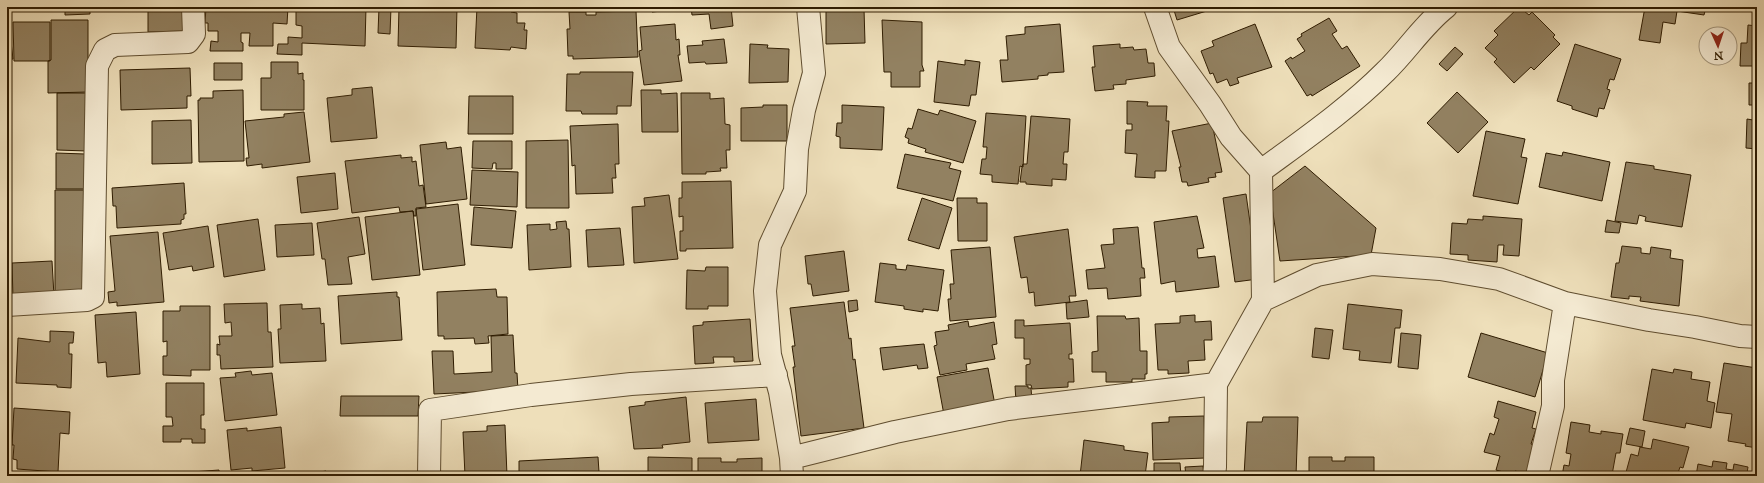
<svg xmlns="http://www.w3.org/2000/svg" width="1764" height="483" font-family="'IM FELL Great Primer',serif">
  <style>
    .building { fill: #928161; stroke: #2f1c01 }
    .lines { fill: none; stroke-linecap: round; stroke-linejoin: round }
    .minor-casing { stroke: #5f4d2f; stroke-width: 24 }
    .minor { stroke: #f4ead2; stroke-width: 22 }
  </style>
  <rect width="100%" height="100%" fill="#eedfba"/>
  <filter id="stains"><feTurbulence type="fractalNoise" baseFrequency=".005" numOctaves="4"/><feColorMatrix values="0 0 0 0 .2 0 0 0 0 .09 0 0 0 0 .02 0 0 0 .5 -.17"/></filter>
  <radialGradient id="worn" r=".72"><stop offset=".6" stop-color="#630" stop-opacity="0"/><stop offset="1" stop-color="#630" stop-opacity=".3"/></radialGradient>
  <path class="building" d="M7,7L13,59L7,60Z
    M65,7H90V14L65,15Z
    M148,7H184L185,31L148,32Z
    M206,7H288L287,24L273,23V46H249L250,33H241V42L243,43V51H210L211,41L218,42V31H208V23H205Z
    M296,7H366L365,46L302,43V55L277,54L278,44H288V37L302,38V26L296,25Z
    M379,7H391L390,34L378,33Z
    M399,7H457L456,48L398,46Z
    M477,7H507V9L511,10V12L517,13V23H525L524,30H527L526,49L511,47L510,50L475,48Z
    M617,7H632V10H617Z
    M637,7H672V10L652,12L651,7L637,9Z
    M691,7H731L733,26L711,29L709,14L692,15Z
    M1173,7H1220L1177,20Z
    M1519,7L1529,15L1532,12L1555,35L1553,37L1560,44L1534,70L1531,67L1514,83L1494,62L1497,59L1485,48L1498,35L1494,31Z
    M1645,7H1706L1704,15L1677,11L1675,24L1663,22L1660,43L1639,40Z
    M864,9L865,43L826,44V10Z
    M636,11L638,57L573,59V56H568L567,29H570L569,12H586V15H596V12Z
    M1329,18L1337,31L1332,34L1342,49L1347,46L1360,66L1312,96L1311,94L1307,96L1285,61L1291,57L1292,59L1305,51L1297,39L1302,36L1301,34Z
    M51,20H88V92L48,93V61L51,60Z
    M882,20L922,22V65L924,71H920V87H891V72H884Z
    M13,22H50V61H14Z
    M675,24L676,40L679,39L680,55H678L682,81L644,85L639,51L642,50L640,27Z
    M1060,24L1064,72L1048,73V75L1038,76V79L1002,82L1000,60H1008L1006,36L1025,34V27Z
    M1255,24L1272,67L1237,78L1239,83L1230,86L1227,79L1217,83L1213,73L1210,74L1201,51L1214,46L1212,41Z
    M1748,25L1757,26V66H1740L1741,43H1747Z
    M724,39L727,63L706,64L705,62L689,63L687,46L703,45L702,41Z
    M750,44L768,45L767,48L789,49L788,82L749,83Z
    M1120,44V48L1133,47L1134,50L1146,49L1148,63H1154L1155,76L1126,80V84L1113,85L1114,89L1095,91L1092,67H1095L1093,46Z
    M1575,44L1621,59L1614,80L1610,79L1607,89L1610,90L1604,109L1599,108L1597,117L1572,109V106L1557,101Z
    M1455,47L1463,54L1447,71L1439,64Z
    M965,60L980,62L976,95H971L969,106L934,102L938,61L965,65Z
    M271,62H298V74L303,73V80H304V110H261V78H271Z
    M214,63H242V80H214Z
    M190,68L191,96H187V108L121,110L120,70Z
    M580,72H633L631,106H617V114H582L581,111H566L567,74H580Z
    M1749,83H1757V149L1746,148L1747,119L1753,120V105H1749Z
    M372,87L377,138L331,142L327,98L352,95V89Z
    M243,90L244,161L199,162L198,100H200V98H213V91Z
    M641,90H661V94L677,93L678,132H642Z
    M1457,92L1488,122L1458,153L1427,123Z
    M57,93H86L87,151L57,150Z
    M681,93H710V99L724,98L725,124L730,125V150H726L727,168H720L721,171L706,172V174H682Z
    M469,96H513V134H468Z
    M1127,101L1148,102L1147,106H1167L1166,121H1169L1166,171H1155V178L1135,177L1137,154L1125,153L1126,130H1132V124H1127Z
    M763,105H787V141H741V108L763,107Z
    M842,105L884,107L882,150L840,148V137L836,136L837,123H842Z
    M918,109L938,115L940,110L976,121L963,163L925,152L926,149L908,143L909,139L905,137L908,128L912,129Z
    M304,112L310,162L262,168V164L247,166L246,158H249L245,121L284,117V114Z
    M986,113L1026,116L1023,167L1020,166L1018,184L992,182V175L980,174L982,159H986L987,147H983Z
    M1031,116L1070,119L1068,152H1064L1063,164H1067L1066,180L1052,179V186L1026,184V182H1020L1022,167L1023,164H1027Z
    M191,120L192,163L152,164V121Z
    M1212,123L1222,172L1215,173L1216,177L1208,178L1209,182L1188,186L1187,182H1182L1179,167H1181L1172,131Z
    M618,124L619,164H615L616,178H612L613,193L576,194L575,165L572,166L570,126Z
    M1486,131L1525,139L1521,157L1527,158L1518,204L1473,196Z
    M568,140L569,208H526V141Z
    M473,141H512V169H496V163H493L492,169L472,168Z
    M446,142L447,149L461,147L467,199L426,204L420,145Z
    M1563,152L1610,162L1602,201L1539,187L1546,153L1562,156Z
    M56,153L85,154V189H56Z
    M905,154L951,163L949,168L961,171L953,201L897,188Z
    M401,155V158L412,157V162L416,161L419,186L423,185L426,207L416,208V216H414L413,211L400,212L399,207L352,213L345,161Z
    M1626,162L1654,166V169L1691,175L1682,227L1645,221L1646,217L1639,215L1637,224L1615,221Z
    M1305,166L1376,228L1371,255L1280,261L1270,193Z
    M472,170L518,172L517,207L470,205Z
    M335,173L338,209L301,213L297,177Z
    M731,181L733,248L686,249V251H680V231H683V216L679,217V198H682V182Z
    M184,183L186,214H184V219L181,220V224L117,228L116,206H113L112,188Z
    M55,190H85V292H55Z
    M1246,194L1258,279L1235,282L1223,198Z
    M669,195L678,259L634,263L632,207L645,206L644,198Z
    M922,198L952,208L939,249L908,240Z
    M957,198H977V203H987V241H958Z
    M458,204L465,265L423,270L416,209Z
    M474,207L516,211L512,248L471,245Z
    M413,211L420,275L372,280L365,217Z
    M1197,216L1204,248L1197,249L1198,258L1215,256L1219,287L1176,292L1175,281L1161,284L1154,222Z
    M1483,216L1522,219L1519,256L1503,255L1504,245H1498L1497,262L1468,260V255L1450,254L1452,223L1467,224L1468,219L1483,220Z
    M359,217L365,254L348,257L352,284L328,285L325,259H322L317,223Z
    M258,219L265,270L224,277L217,225Z
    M1607,220L1621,223L1619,233L1605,232Z
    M566,221L567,229H569L571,267L529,270L527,225L550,224V230L557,229L556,222Z
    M312,223L314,255L277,257L275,225Z
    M208,226L214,267L193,271L192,266L169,270L163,233Z
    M1138,227L1142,268H1144L1145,278H1140L1141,296L1108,299L1107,288L1088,289L1086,270L1105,268L1101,245L1114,244L1113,229Z
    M620,228L624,265L588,267L586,230Z
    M1068,229L1076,296H1069L1070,302L1035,306L1034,292L1029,293L1027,277L1021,278L1014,237Z
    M158,232L164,302L117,306V302L109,303L108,292L115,291L110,236Z
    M1622,246L1641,248V253L1650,254L1651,247L1671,250L1670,258L1683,260L1679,306L1640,301L1641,297L1629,296V299L1611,297L1616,263H1619Z
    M990,247L996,317L950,321L948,299H951L950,284H954L951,250Z
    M844,251L849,291L813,296L811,284H808L805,256Z
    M52,261L54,296L13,298L12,263Z
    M880,263L896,265V269L906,270L907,265L944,270L938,311L923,309V312L904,309V306L875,302Z
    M706,267H728V306H708V309H686L687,270L705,271Z
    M496,289L497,297H507L508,334L488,336L489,343L475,344L474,338L444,339V336H438L437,292Z
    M397,292V297H399L402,340L341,344L338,296Z
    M857,300L858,310L849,312L848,301Z
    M1087,300L1089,317L1067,319L1066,303Z
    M844,302L849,339L851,338L853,360L855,359L864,428L801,436L793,367H795L792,346H795L790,308Z
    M267,303L268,332H271L273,367L221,369L220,355H217V344L220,345L219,336H232L231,322L225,323L224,304Z
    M302,304V309L320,308L321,324L324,323L326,361L280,363L278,329H281L280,305Z
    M1348,304L1402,310L1400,328H1395L1391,363L1359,360L1360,351L1343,349Z
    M180,306H210V370H191V376L163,375V356H167V341L163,342V311H180Z
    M136,312L140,374L107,377L106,362L98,363L95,315Z
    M1195,315V322L1211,321L1212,340H1204L1205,360L1188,361L1189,373L1168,374V370H1158L1155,324L1180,323V316Z
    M1097,316H1125L1126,319L1139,318L1140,351H1147V374H1145V379H1132V382H1106V372H1092V352L1098,351Z
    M750,319L753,361L734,362V357H713L714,363L695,364L693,326L703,325V322Z
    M1015,320H1024V326L1070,323L1072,354H1069V359H1073L1074,382H1068V387L1032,389L1031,385H1026V365L1030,364V359H1024V338H1015Z
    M968,321L969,327L994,322L997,344L992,345L995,359L966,364L967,370L940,375L934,346L937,345L935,332L949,330L948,325Z
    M1315,328L1333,330L1329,359L1312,357Z
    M50,331L74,332L73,343H69V354H72L71,388L57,387V385L16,383L18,338L50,342Z
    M1401,333L1421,335L1418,369L1398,367Z
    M1481,333L1548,353L1535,397L1468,377Z
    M513,335L515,373H517L518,390L434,394L432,351H453L454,374L492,372L491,336Z
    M924,344L928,368L918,369L917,365L883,370L880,348Z
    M1724,363L1757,368L1755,386H1757V448L1745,446L1746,444L1728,441L1732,414L1716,412Z
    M988,368L995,405L944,415L937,377Z
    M1652,369L1673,373L1674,369L1692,372L1691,379L1710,382L1707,401L1715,403L1711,428L1686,423L1685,428L1643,420Z
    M251,371L252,375L272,373L277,415L225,421L220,378L236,377L235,373Z
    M166,383H204V415H201V429H205V443H192V439H181V442H163V426H173L172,417H166Z
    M1015,386H1028V388H1031L1032,401L1016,402Z
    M341,396H419L418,416H340Z
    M686,397L690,442L662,445L663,448L634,449L629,407L645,405V402Z
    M756,399L759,440L708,443L705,403Z
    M1498,401L1536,412L1532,428L1536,429L1531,444L1536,446L1527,474L1515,471L1514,475L1496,470L1500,456L1484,452L1490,433L1494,435L1499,419L1494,417Z
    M14,408L70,412L69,434L60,433L58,472L17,469V460L13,459L14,445H12Z
    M1204,416L1205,458L1153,460L1152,423L1169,422V417Z
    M1263,417H1298L1296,476H1244L1247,422H1262Z
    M1571,422L1590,425L1589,432L1601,434V431L1623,434L1620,453H1616L1612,475L1601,473V476H1562L1564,465L1569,466L1571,454L1566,453Z
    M505,425L507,476H465L463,432L487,431V426Z
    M281,427L285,468L252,471V468L231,470L227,430L247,428V431Z
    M1630,428L1645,431L1642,447L1626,444Z
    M1653,439L1689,447L1683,468L1680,467L1677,476H1625L1631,454L1638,456L1640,447L1651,449Z
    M1084,440L1124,446V450L1148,453L1145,476H1147H1080Z
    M598,457L599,472L519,476V461Z
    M648,457L692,458V476H648Z
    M1309,457H1332V461H1345V457H1374V473H1380V476H1306V473H1309Z
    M698,458H721V462H737V459L762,458V476H698Z
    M1713,461L1727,463L1726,469L1733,470L1734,464L1748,467L1747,473L1757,476H1696L1698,464L1712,467Z
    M1154,463H1180L1181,476H1154Z
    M1203,466L1204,476H1186L1185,467Z
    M219,470V476H165V474Z
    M326,471V472H333V476H296Z"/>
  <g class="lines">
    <g class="minor-casing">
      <path id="minor" d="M1155,7L1169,47L1210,104L1231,137L1261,171L1263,300
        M1261,171C1303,140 1348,109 1385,72C1407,51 1422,26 1446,7
        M7,305L87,300L93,297L97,66L105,50L115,45L188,42L194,34L193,7
        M791,458L780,392L770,355L765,291L770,245L795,191L797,149L804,110L814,73L808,7
        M429,476L430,410L531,395L631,384L776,375
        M792,476L791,458L895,432L1008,409L1216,384
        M1214,476L1215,467L1216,384L1263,300L1317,275L1372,264L1440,269L1499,279L1565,303L1649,320L1695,327L1740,336L1757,337
        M1537,476L1553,406V380L1565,303"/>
    </g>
    <use href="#minor" class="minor"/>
  </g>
  <rect width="1764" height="483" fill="none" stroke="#eedfba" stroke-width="24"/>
  <rect x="8" y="8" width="1748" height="467" fill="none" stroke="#2f1c01" stroke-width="2"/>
  <rect x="12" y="12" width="1740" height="459" fill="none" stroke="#2f1c01"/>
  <g transform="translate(1718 46) rotate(177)"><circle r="19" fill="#f4ead2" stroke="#a5987e"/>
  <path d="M0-3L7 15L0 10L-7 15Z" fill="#8f2418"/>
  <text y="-6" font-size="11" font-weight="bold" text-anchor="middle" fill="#2f1c01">N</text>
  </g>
  <rect width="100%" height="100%" filter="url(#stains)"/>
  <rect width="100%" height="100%" fill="url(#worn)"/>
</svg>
